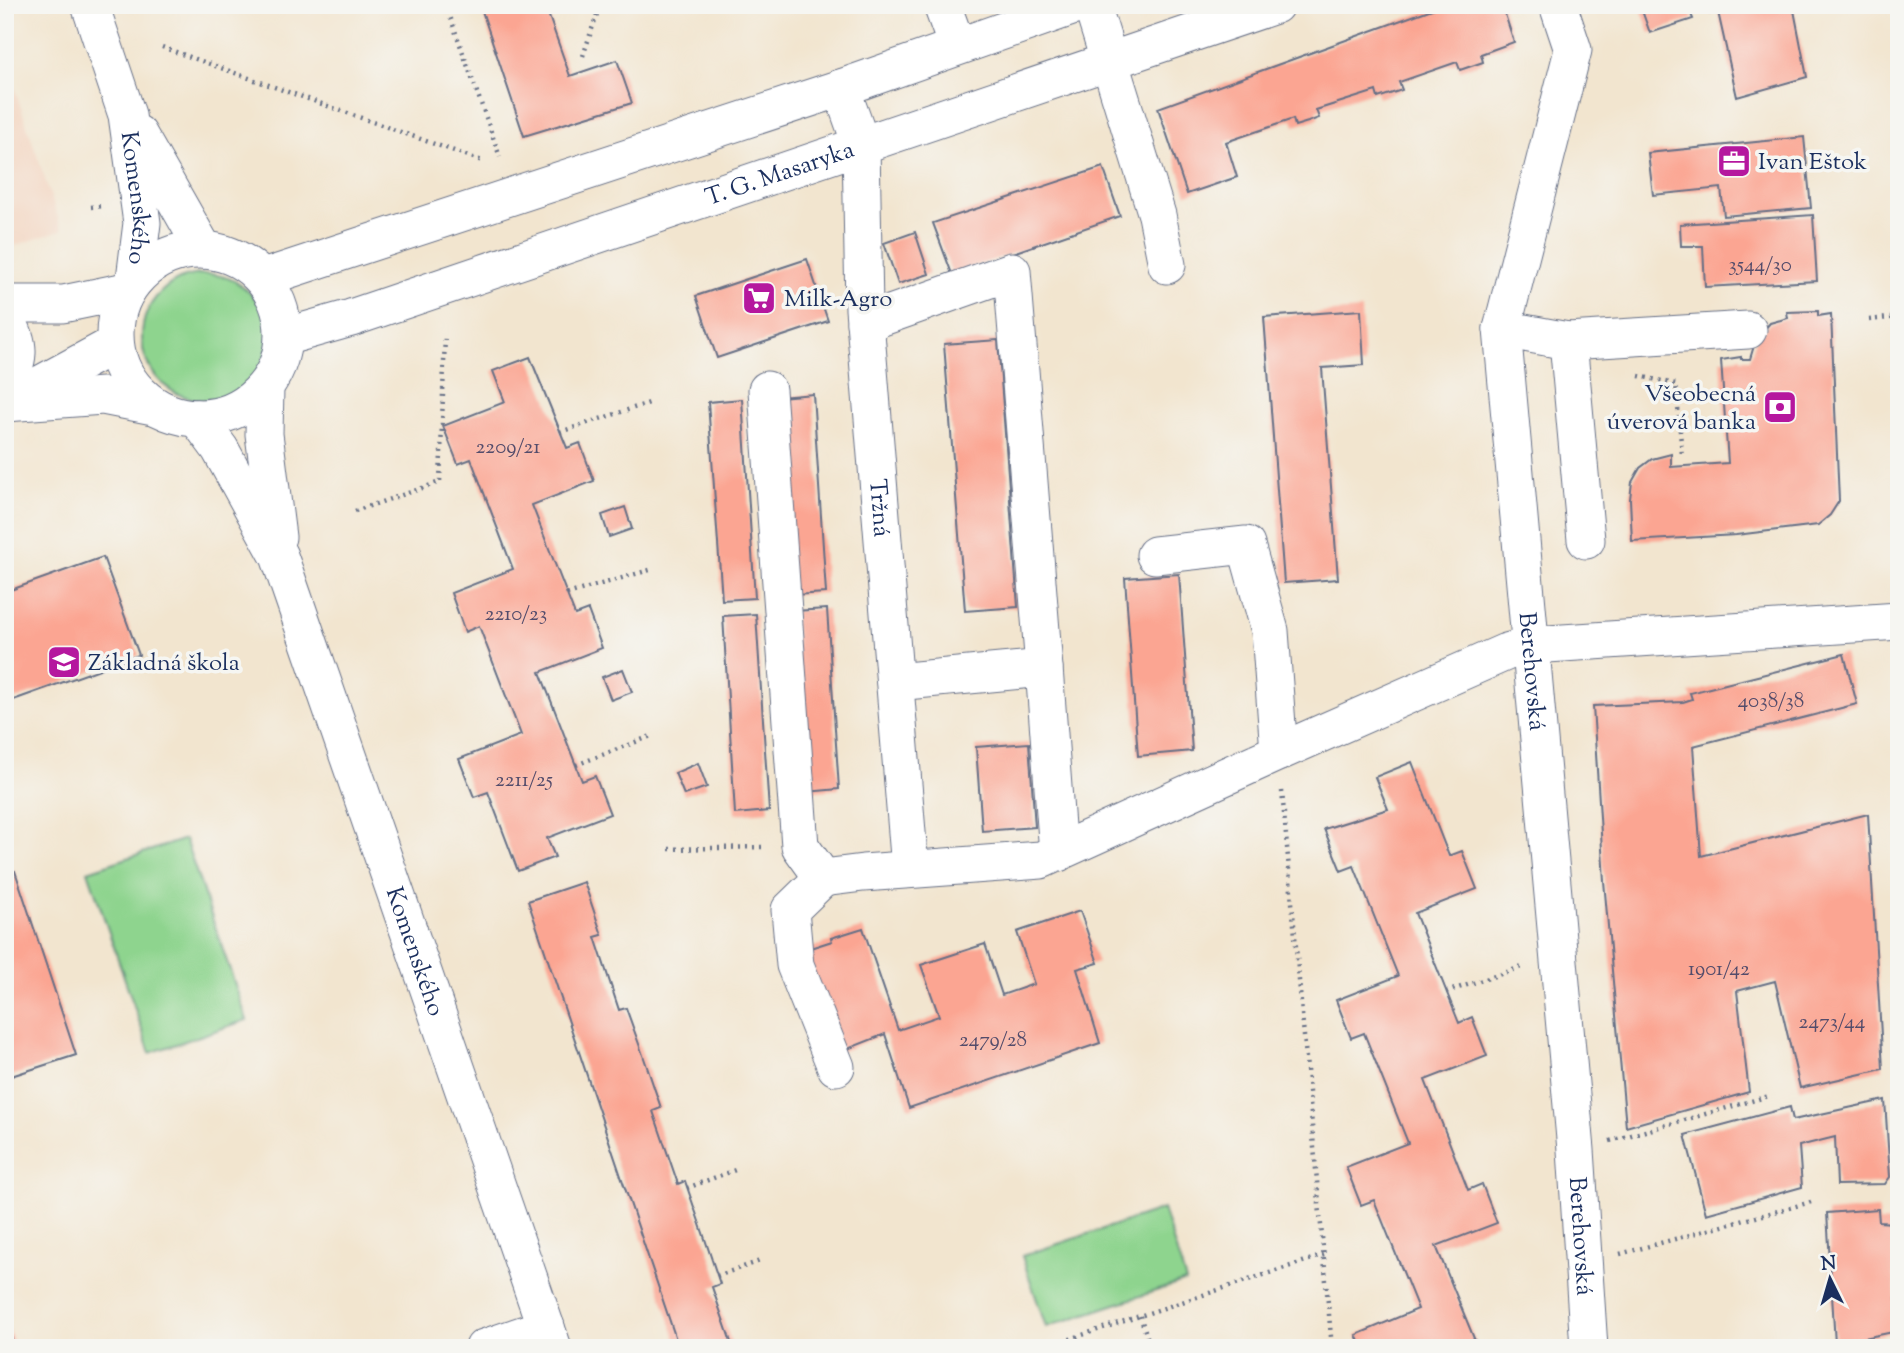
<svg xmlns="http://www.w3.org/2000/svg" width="1904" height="1353" font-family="'Sorts Mill Goudy',serif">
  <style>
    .built { fill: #f3d4bf }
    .green { fill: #8ed48e; stroke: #548276; stroke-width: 2 }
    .building { fill: #fba592 }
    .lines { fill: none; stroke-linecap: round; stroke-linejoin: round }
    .minor-casing { stroke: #666f86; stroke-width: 39 }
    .path { stroke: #666f86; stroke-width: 4.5; stroke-dasharray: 2 5; stroke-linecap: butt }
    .minor { stroke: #fff; stroke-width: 37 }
    .labels { text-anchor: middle; stroke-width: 7; stroke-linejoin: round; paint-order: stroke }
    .number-label { font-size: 21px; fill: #534c6b }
    .poi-label { font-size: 24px; fill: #1b2f5e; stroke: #f6f6f2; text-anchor: start }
    .street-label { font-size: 24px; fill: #1b2f5e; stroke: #f6f6f2 }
  </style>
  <rect width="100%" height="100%" fill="#f6f6f2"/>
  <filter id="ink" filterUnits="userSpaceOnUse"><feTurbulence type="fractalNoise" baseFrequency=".0143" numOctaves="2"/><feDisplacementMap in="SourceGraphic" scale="14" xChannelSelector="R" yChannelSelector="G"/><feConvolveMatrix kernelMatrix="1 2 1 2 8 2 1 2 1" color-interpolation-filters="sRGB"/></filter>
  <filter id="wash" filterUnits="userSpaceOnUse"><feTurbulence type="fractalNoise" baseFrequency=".00686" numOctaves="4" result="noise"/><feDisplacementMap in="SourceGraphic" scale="28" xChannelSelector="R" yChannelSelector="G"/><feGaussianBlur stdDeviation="1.57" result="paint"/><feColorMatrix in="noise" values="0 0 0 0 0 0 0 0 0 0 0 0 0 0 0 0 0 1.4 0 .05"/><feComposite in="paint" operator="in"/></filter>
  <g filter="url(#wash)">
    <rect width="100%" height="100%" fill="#f2e5cf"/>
    <path class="built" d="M5,60L62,230L5,249Z"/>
    <path class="green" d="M142 337a63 63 0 1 1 126 0a63 63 0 1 1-126 0Z
      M185,839L247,1020L150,1053L88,871Z
      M1163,1209L1186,1281L1046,1327L1022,1256Z"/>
    <g id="blocks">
      <path class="building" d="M480,5H545L570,76L617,60L632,103L524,136Z
        M1443,5H1502L1514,42L1481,54L1483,62L1460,70L1457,62L1399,82L1402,90L1378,98L1376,91L1316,110L1319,118L1308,122L1295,126L1293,119L1226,142L1237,177L1187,194L1158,108Z
        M1640,5H1793L1807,77L1737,97L1718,12L1710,14L1708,8L1691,14L1693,19L1650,33Z
        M1804,137L1811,208L1724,216L1721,188L1653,195L1648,153Z
        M1103,167L1120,216L952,274L933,223Z
        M1813,215L1817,281L1705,287L1703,246H1681L1680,224Z
        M915,232L929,274L898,284L884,243Z
        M807,259L828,321L717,358L696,296Z
        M1361,310L1364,365L1322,368L1338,579L1284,583L1264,317Z
        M1818,311V316L1831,314L1839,501L1830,515L1818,525L1736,535L1632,541L1630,499L1632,482L1640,468L1652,459L1671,454V467L1728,463L1721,360L1741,357V359H1750L1756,339L1770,323L1788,318L1787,312Z
        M998,340L1018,607L965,611L944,344Z
        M530,357L567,448L580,443L594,481L532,505L575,615L588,610L602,648L540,672L582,781L595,776L610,814L547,838L555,857L518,871L488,792L474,797L459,759L521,735L479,626L465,632L451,593L513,569L471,459L458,464L443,426L505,402L493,371Z
        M813,394L826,593L793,595L780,397Z
        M742,399L755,598L722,600L708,402Z
        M625,507L632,529L609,537L602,515Z
        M103,557L139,655L5,703V592Z
        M1179,574L1192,751L1138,756L1125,578Z
        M827,609L839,789L806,792L794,611Z
        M756,614L769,811L735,814L723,616Z
        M1844,654L1857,704L1693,746L1701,856L1868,814L1883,1069L1800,1088L1775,981L1737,991L1749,1092L1626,1127L1604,881L1593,706L1683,702L1692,699L1690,693Z
        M623,669L632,692L611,700L602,677Z
        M1029,743L1035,827L982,831L976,747Z
        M1412,762L1449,856L1462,851L1477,889L1415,913L1459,1023L1472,1017L1487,1056L1425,1080L1468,1190L1482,1184L1497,1223L1436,1246L1478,1348H1362L1356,1335L1418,1309L1374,1200L1361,1205L1346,1167L1408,1143L1364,1033L1351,1038L1336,1000L1398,976L1354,866L1341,871L1324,829L1388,809L1375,777Z
        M698,763L707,787L684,795L675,773Z
        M15,871L76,1055L5,1078V874Z
        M584,882L602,935L595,937L619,1010L626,1008L644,1058L661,1108L653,1111L678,1184L685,1181L703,1233L720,1284L712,1287L733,1348H679L528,901Z
        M1080,911L1098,963L1077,969L1100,1043L909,1108L885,1034L835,1054L801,951L832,941L831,938L863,928L898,1030L939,1016L921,965L985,944L1002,995L1034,984L1017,932Z
        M1885,1100L1890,1177L1885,1184L1837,1185L1835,1137L1799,1146L1802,1187L1706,1214L1685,1135L1790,1107L1793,1120Z
        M1878,1209L1879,1222L1894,1223L1899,1230V1238L1892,1239L1898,1331L1835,1344L1827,1213Z
        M5,1322H6L15,1348H5Z"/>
    </g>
  </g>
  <g filter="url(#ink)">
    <use href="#blocks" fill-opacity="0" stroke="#666f86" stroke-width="2"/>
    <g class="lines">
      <g class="minor-casing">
        <g id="minor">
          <path id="s1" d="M90,5L127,115L142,223L135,279"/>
          <path d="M942,5L957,46"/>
          <path d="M1092,5L1157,215L1167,265"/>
          <path id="s2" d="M1558,5L1573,50L1502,329L1576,1150L1589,1348"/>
          <path id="s3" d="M841,88L861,144L864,309L910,869"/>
          <path d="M138,134L204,250"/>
          <circle cx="199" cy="334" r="84"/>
          <path d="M263,278L841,88L1077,5"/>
          <path d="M5,304H63L126,291"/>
          <path d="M5,317C23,346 19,360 5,389"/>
          <path d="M865,323L1012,271L1044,668L895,682"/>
          <path d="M1502,329L1568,341L1748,330"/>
          <path id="s4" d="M284,337L351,318L1275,5"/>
          <path d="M1568,341L1586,540"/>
          <path d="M265,387L264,434L277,537"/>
          <path d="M767,390L800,846L823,878L863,873L1041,860L1279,752L1506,652L1532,645L1899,621"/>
          <path d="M19,396L115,344"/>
          <path d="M5,403L103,396L154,406"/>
          <path id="s5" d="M197,418L220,449L279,556L553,1348"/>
          <path d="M1155,555L1246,545L1270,631L1279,752"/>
          <path d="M1044,668L1058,853"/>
          <path d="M823,878L790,910L795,965L836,1067"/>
          <path d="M484,1348L546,1327"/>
        </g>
      </g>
      <path class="path" d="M446,5L500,157
        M162,47L485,162
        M583,56L600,5
        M91,207L104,206
        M1869,320L1899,317
        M1639,376L1676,384L1682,455
        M560,432L652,402
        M355,511L440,482L445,334
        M567,594L653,569
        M576,765L654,735
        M1282,791L1332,1348
        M669,849L763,847
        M1446,992L1522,967
        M1610,1141L1769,1096
        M687,1188L735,1170
        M1620,1254L1811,1202
        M717,1276L763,1260
        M1140,1316L1151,1348
        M788,1348L792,1346
        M1043,1348L1324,1255"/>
      <use href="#minor" class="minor"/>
    </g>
  </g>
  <defs>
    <g id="office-square" transform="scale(1.75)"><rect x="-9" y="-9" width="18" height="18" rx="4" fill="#b5179e" stroke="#f6f6f2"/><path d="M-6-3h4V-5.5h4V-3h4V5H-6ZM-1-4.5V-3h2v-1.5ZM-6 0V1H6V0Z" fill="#fff"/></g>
    <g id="supermarket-square" transform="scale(1.75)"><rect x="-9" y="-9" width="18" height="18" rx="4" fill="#b5179e" stroke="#f6f6f2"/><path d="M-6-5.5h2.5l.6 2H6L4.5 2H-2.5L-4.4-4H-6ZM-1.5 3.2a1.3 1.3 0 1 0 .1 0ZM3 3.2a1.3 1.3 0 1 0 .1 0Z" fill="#fff"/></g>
    <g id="bank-square" transform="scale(1.75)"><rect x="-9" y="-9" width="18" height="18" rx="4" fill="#b5179e" stroke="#f6f6f2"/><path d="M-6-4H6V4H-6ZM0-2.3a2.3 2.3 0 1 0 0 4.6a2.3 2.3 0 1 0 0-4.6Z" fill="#fff"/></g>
    <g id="school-square" transform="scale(1.75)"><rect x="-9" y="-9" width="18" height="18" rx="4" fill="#b5179e" stroke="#f6f6f2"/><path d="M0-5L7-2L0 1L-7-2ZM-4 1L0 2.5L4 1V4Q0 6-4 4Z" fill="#fff"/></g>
  </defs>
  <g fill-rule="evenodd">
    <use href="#office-square" x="1734" y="161"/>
    <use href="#supermarket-square" x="759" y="298"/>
    <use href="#bank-square" x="1780" y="407"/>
    <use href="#school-square" x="64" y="662"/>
  </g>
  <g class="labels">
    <g class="number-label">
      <text x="1760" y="271">3544/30</text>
      <text x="508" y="453">2209/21</text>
      <text x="516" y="620">2210/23</text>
      <text x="1771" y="707">4038/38</text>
      <text x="524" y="786">2211/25</text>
      <text x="1719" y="975">1901/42</text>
      <text x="1832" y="1028">2473/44</text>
      <text x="993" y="1046">2479/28</text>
    </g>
    <g class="poi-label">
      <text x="1758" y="169">Ivan Eštok</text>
      <text x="784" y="306">Milk-Agro</text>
      <text x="1756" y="401" text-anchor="end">Všeobecná<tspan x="1756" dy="28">úverová banka</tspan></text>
      <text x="88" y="670">Základná škola</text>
    </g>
    <g class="street-label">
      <text dy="8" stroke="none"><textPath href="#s4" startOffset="522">T. G. Masaryka</textPath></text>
      <text dy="8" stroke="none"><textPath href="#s1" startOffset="200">Komenského</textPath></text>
      <text dy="8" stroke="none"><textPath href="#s3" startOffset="424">Tržná</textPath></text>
      <text dy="8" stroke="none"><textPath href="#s2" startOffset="679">Berehovská</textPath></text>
      <text dy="8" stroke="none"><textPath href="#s5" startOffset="579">Komenského</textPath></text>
      <text dy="8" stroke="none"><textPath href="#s2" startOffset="1246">Berehovská</textPath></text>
    </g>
  </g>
  <rect width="1904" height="1353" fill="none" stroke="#f6f6f2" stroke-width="28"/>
  <g transform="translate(1830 1279) rotate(355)" stroke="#f6f6f2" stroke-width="5" paint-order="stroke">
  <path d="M0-5L12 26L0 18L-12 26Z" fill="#1b2f5e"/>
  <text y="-10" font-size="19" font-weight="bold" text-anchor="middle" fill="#1b2f5e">N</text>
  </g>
</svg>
